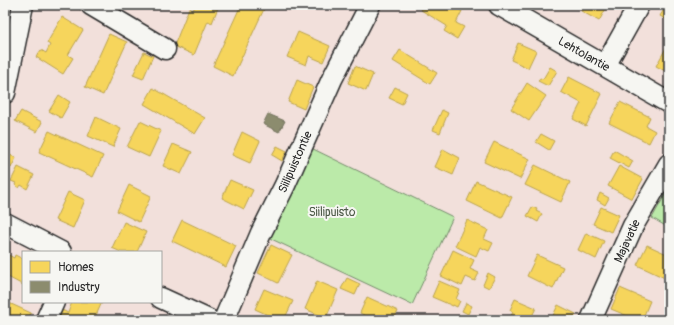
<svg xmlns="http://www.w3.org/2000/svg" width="674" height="325" font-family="Pangolin,sans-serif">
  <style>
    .green { fill: #bbeaa9; stroke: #738a6a }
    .homes { fill: #f6d55c; stroke: #b9a24d }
    .industry { fill: #8c8c6e; stroke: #6f6f5a }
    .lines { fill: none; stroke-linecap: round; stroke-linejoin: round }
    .minor-casing { stroke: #2b2b2b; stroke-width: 23 }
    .minor { stroke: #f6f6f2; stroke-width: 20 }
    .labels { text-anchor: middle; stroke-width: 4; stroke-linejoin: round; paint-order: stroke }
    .street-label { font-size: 12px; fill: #2b2b2b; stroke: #f6f6f2 }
    .park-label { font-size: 12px; fill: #4f5b4a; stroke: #f6f6f2 }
  </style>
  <rect width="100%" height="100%" fill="#f2e0db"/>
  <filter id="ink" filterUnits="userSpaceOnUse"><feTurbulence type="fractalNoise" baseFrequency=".025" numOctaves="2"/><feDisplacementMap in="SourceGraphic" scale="8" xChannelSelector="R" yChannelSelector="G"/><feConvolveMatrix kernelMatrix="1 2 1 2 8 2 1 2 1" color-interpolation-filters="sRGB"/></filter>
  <g filter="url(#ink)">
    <path class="green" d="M307,146L453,217L412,305L265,236Z
      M669,188V228L652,218Z"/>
    <path class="homes" d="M196,5H219L212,23L208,21L194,55L174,46L189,8L193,10Z
      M241,5H255L264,9L233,76L213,66Z
      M424,5H451L462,11L456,23L464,27L457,39L444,31L447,26L421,10Z
      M584,5H608L599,21L581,11Z
      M666,6L669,8V21L660,16Z
      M62,17L83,30L68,55L73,58L63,74L36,57L41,50L46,53L50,45L47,43Z
      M298,32L330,46L323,62L309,56L306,65L287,57Z
      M109,34L127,42L103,95L85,87Z
      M518,43L536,51L528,68L511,60Z
      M666,48L669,49V73L656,66Z
      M400,50L437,73L430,84L393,61Z
      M144,52L153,56L143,79L133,75Z
      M355,66L373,74L366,91L348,83Z
      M550,67L557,71L548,86L538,81L540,78L543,79Z
      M569,77L602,94L586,126L573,119L581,103L561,92Z
      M297,80L313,87L304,109L288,102Z
      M527,83L546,96L529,121L511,109Z
      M395,87L407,93L402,104L389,98Z
      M153,88L205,118L195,134L144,104Z
      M59,95L70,102L61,118L49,111Z
      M620,102L650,117L646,126L655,131L649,143L609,123Z
      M442,110L448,113L440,133L433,130Z
      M21,111L42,122L37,132L15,121Z
      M96,117L121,129L113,147L88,136Z
      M140,121L161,131L149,157L127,147Z
      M49,131L103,156L93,177L39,152Z
      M242,132L260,141L250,163L232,155Z
      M541,134L554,141L549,150L536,142Z
      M494,142L530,159L520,179L484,162Z
      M173,144L192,152L181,174L163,166Z
      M277,146L287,151L282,161L272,155Z
      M443,149L460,158L453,175L435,167Z
      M614,150L633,161L629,168L610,158Z
      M5,155L9,157L10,155L16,158L11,168L5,165L6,164L5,163Z
      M535,165L570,182L561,202L525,185Z
      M619,166L643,179L632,199L608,186Z
      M18,167L34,175L27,189L21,185L19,188L15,185L16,183L11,181Z
      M230,180L253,190L244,209L222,198Z
      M476,181L512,197L502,218L467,201Z
      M129,185L151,196L139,222L117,211Z
      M68,192L85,200L73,228L55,220Z
      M600,193L609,198L605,205L597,200Z
      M532,207L537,209L536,211L542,214L538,222L527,216Z
      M601,207L619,215L611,232L593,224Z
      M182,220L236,246L226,267L172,241Z
      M467,220L488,230L484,239L493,243L489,251L480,247L476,256L455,246Z
      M124,222L146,232L137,252H121L112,248Z
      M586,233L604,241L596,259L578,250Z
      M271,245L292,255L278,283L258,273Z
      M647,245L669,255V280L637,265Z
      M453,250L474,260L470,269L479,273L475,281L466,277L462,286L441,276Z
      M5,253L14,258L15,255L23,259V285L6,276L5,278Z
      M537,255L563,267L553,289L527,276Z
      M488,273L495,277L489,288L483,285Z
      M347,278L360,284L355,295L341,289Z
      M317,281L338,290L326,318L305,309Z
      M439,281L460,290L456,299L460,301L457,307L453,305V306L432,297Z
      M620,288L650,301L642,320H637L611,309Z
      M264,289L293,301L284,320H279L255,309Z
      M367,297L398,311L394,320H371V319L360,313Z
      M515,299L536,308L530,320H509L513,312L510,310Z
      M72,302H102L94,320H58L62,310L68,313Z
      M9,303L31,313L28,320H5V311Z
      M466,303L472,306L468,314L462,311Z
      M558,305L576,314L573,320H551Z"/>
    <path class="industry" d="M268,114L285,121L279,132L263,124Z"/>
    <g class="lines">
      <g class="minor-casing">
        <path id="minor" d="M91,5L165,49
          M499,5L605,66L669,103
          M605,66L639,5
          M5,93L23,5
          M5,223L61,252
          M161,298L209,320
          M46,320L54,302
          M224,320L261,233L285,185L332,79L370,5
          M591,320L633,226L669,164"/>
      </g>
      <use href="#minor" class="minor"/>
    </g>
  </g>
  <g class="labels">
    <g class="street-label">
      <text transform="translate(584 54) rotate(30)" y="4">Lehtolantie</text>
      <text transform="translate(295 162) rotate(-66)" y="4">Siilipuistontie</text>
      <text transform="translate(627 241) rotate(-65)" y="4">Majavatie</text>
    </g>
    <g class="park-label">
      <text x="332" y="216">Siilipuisto</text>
    </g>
  </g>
  <rect width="674" height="325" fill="none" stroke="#f6f6f2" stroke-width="20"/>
  <rect x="10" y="10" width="654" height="305" fill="none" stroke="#2b2b2b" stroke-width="1.5" filter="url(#ink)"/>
  <rect x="22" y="251" width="140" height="52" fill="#f6f6f2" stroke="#a5a5a2"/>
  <rect x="30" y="261" width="20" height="12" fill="#f6d55c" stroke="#a5a5a2"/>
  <text x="58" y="271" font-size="12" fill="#2b2b2b">Homes</text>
  <rect x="30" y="281" width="20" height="12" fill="#8c8c6e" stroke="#a5a5a2"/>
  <text x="58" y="291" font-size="12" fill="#2b2b2b">Industry</text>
</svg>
